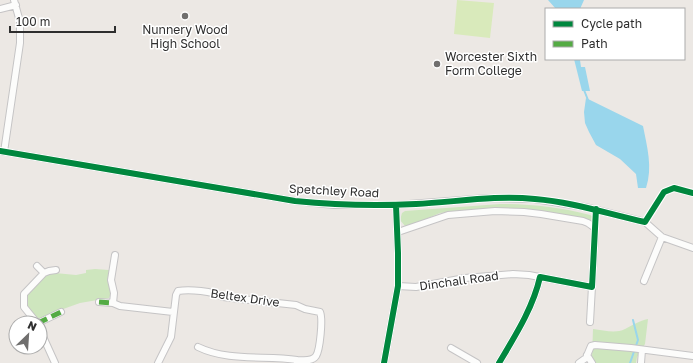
<svg xmlns="http://www.w3.org/2000/svg" width="693" height="363" font-family="'Golos Text',sans-serif">
  <style>
    .green { fill: #cee6be }
    .pitch { fill: #d9eabb }
    .water { fill: #99d6ec }
    .lines { fill: none; stroke-linecap: round; stroke-linejoin: round }
    .stream { stroke: #99d6ec; stroke-width: 2 }
    .street-casing { stroke: #c5c4c5; stroke-width: 8 }
    .street { stroke: #fcfcfb; stroke-width: 6 }
    .quiet { stroke: #54ab44; stroke-width: 5; stroke-dasharray: 10 5; stroke-linecap: butt }
    .cycleway-casing { stroke: #fff; stroke-width: 8 }
    .cycleway { stroke: #00873e; stroke-width: 6 }
    .poi-dot { fill: #706f6e; stroke: #fff; stroke-width: 1.5 }
    .labels { text-anchor: middle; stroke-width: 3; stroke-linejoin: round; paint-order: stroke }
    .poi-label { font-size: 12px; fill: #2e2e2e; stroke: #fff }
    .street-label { font-size: 12px; fill: #2e2e2e; stroke: #fff }
  </style>
  <rect width="100%" height="100%" fill="#ece8e4"/>
  <path class="green" d="M500,204C531,204 560,207 590,215L594,217L593,222L588,219L520,209L494,208L440,213L409,226H405L400,220L402,213L405,211Z
    M95,269L109,270L108,281L111,294L109,298L80,303L52,313L39,321C32,313 23,305 28,294L48,274L55,273L76,275L86,273V270Z
    M648,319L645,344L637,357L636,363H596L592,357L593,329C604,330 615,334 625,329C633,325 639,321 648,319Z"/>
  <path class="pitch" d="M457,0L494,3L490,38L454,34Z"/>
  <path class="water" d="M548,0H584L580,9H556Z
    M574,59H584L580,60L581,67H585L590,91H582Z
    M586,98L643,126C647,147 653,167 646,188H638L636,174L620,159L596,145L589,132L585,123L584,112Z"/>
  <g class="lines">
    <path class="stream" d="M584,90L588,100
      M630,363L638,340L633,320"/>
    <g class="street-casing">
      <path id="street" d="M0,9L16,5
        M0,151L295,201L334,205H396L487,198L534,199L585,207L645,222L662,237L693,248
        M4,152L20,43V22L14,0
        M398,232L448,215L495,211L524,212L541,214L583,221L588,223L595,228V233L590,322
        M115,255L111,280L114,293L113,303L120,306L173,312
        M37,266L44,273
        M644,281L662,237
        M398,286L416,287L465,278L513,274L529,275L592,287
        M99,302L113,303
        M37,323L24,307V294L44,273L49,271L56,270
        M38,323L61,312
        M40,330L55,363
        M198,347C229,362 265,355 297,360
        M451,348L477,363
        M587,355L592,363
        M158,363L171,337L176,295L178,291C189,289 213,291 223,297L296,305L305,309L320,312C323,319 320,350 316,356C312,362 303,360 297,360V363
        M384,363L398,286V253L396,205
        M499,363C515,336 533,308 540,277
        M579,363L586,358L591,346L595,345L631,348L693,356
        M641,363L642,350"/>
    </g>
    <use href="#street" class="street"/>
    <path class="quiet" d="M99,302L113,303
      M38,323L61,312"/>
    <g class="cycleway-casing">
      <path id="cycleway" d="M0,151L295,201C335,205 376,206 416,204C456,202 495,195 535,199C573,202 608,214 645,222L664,192L674,188L693,193
        M384,363L398,286V253L396,205
        M499,363C515,336 533,308 540,277L592,287L596,209"/>
    </g>
    <use href="#cycleway" class="cycleway"/>
  </g>
  <g class="poi-dot">
    <circle cx="185" cy="16" r="4"/>
    <circle cx="437" cy="64" r="4"/>
  </g>
  <g class="labels">
    <g class="poi-label">
      <text x="185" y="34">Nunnery Wood<tspan x="185" dy="14">High School</tspan></text>
      <text x="445" y="61" text-anchor="start">Worcester Sixth<tspan x="445" dy="14">Form College</tspan></text>
    </g>
    <g class="street-label">
      <text transform="translate(334 191) rotate(3)" y="4">Spetchley Road</text>
      <text transform="translate(459 281) rotate(-8)" y="4">Dinchall Road</text>
      <text transform="translate(245 298) rotate(8)" y="4">Beltex Drive</text>
    </g>
  </g>
  <rect x="545" y="8" width="140" height="52" fill="#ffffff" stroke="#ababab"/>
  <rect x="553" y="21" width="20" height="6" fill="#00873e" stroke="#ababab"/>
  <text x="581" y="28" font-size="12" fill="#2e2e2e">Cycle path</text>
  <rect x="553" y="41" width="20" height="6" fill="#54ab44" stroke="#ababab"/>
  <text x="581" y="48" font-size="12" fill="#2e2e2e">Path</text>
  <g transform="translate(28 335) rotate(25)"><circle r="19" fill="#ffffff" stroke="#ababab"/>
  <path d="M0-3L7 15L0 10L-7 15Z" fill="#706f6e"/>
  <text y="-6" font-size="11" font-weight="bold" text-anchor="middle" fill="#2e2e2e">N</text>
  </g>
  <path d="M10 26v6h105v-6" fill="none" stroke="#2e2e2e" stroke-width="2"/>
  <text x="16" y="26" font-size="12" fill="#2e2e2e" stroke="#ffffff" stroke-width="3" paint-order="stroke">100 m</text>
</svg>
